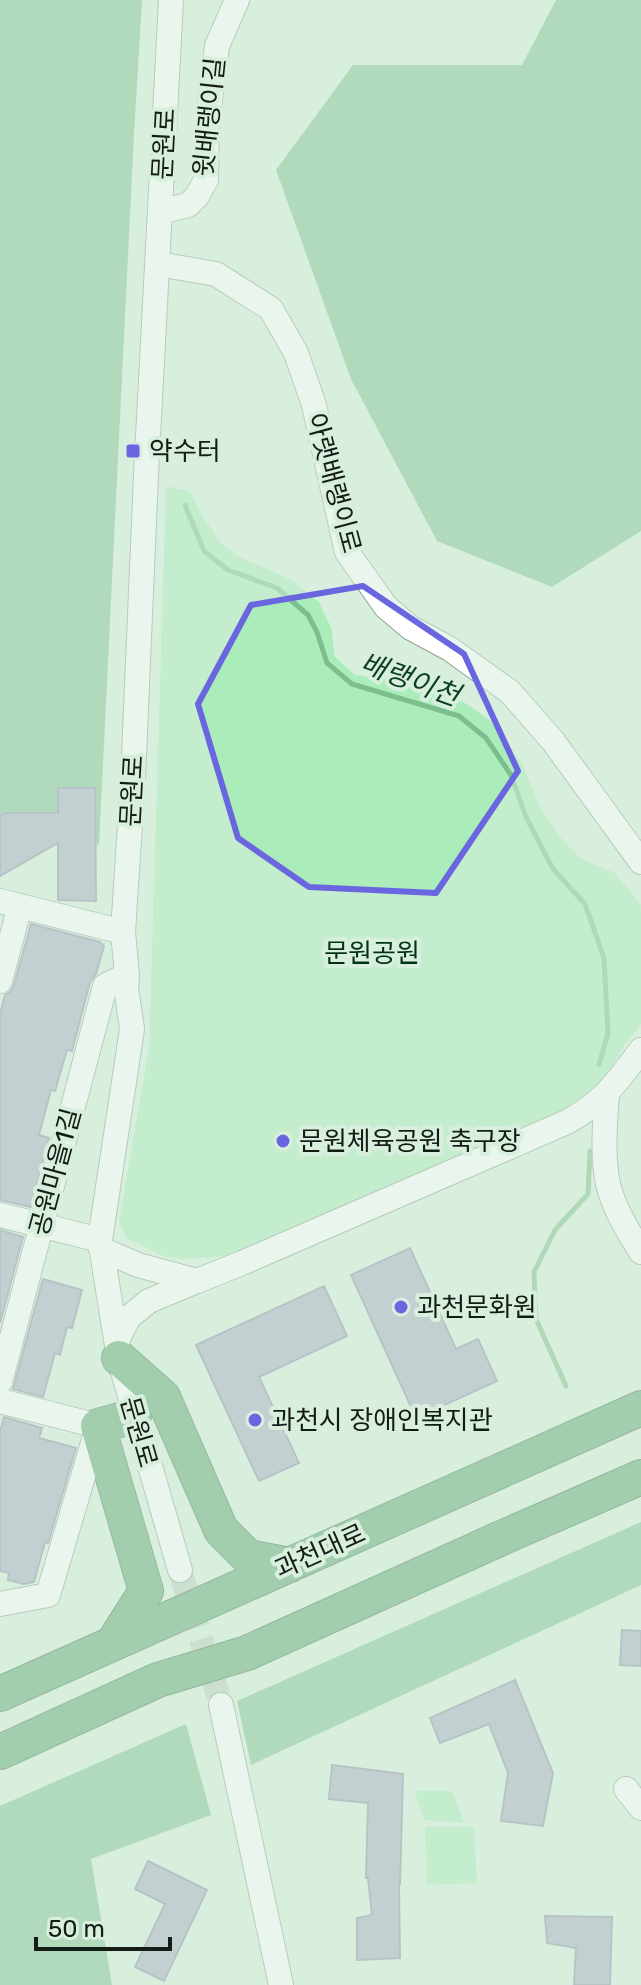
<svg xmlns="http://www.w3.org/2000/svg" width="641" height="1985" font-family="Rubik,'Noto Sans KR',sans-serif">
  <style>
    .green { fill: #abecbb }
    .forest { fill: #7fc190 }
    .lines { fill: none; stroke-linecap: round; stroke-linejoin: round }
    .stream { stroke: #7cbe8d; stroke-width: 5 }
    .building { fill: #a9acc3; stroke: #8e91a7; stroke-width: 2 }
    .minor-tunnel { stroke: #bbcfc0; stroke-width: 24; stroke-dasharray: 24 12; stroke-linecap: butt }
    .minor-casing { stroke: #8da292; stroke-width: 26 }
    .highway-casing { stroke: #457652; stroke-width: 36 }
    .minor { stroke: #fff; stroke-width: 24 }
    .highway { stroke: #5fa673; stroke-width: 34 }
    .marked { fill: none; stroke: #6a66e0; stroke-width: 6; stroke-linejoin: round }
    .poi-dot { fill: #6a66e0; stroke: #d9efde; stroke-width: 3 }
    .labels { text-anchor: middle; stroke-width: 8; stroke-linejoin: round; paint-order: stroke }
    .street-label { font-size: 26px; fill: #141c16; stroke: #d9efde }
    .poi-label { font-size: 26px; fill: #141c16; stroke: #d9efde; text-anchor: start }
    .park-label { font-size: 26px; fill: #003314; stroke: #d9efde }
    .water-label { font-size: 28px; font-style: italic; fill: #0b3f1f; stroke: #d9efde }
  </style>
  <rect width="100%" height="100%" fill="#d9efde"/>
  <path class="green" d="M166,486L191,492L199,510L219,541L239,557L290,579L319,602L332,630L334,656L355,675L383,679L465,703L491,721L523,765L541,809L561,838L580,858L615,873L641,905V1024L625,1045L591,1101L226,1256L185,1259L165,1257L126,1238L119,1221L149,1048Z
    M414,1791H452L464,1823L424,1820Z
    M425,1827H474L477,1883L427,1885Z"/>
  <path class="forest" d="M0,0H142L134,134L99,845L0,819Z
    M556,0H641V531L552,587L437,541L351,379L276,170L353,65H522Z
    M641,1522V1585L251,1765L237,1701Z
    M186,1724L211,1815L91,1859L112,1985H0V1806Z"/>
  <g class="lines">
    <path class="stream" d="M185,505L204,551L228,570L277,588L308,615L317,632L327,663L352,684L459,716L486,738L511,775L526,817L553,869L585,904L604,958L608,1033L599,1065
      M566,1386L536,1319L534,1272L555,1230L588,1194L590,1151"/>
  </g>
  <path class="building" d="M58,788H95L96,901L58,900V843L0,876V816L6,813H58Z
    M31,924L100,942L104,946L96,974L90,982L72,1051L67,1050L55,1091L51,1090L39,1135L49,1138L31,1207L0,1200V1014L5,995L11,991L14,985Z
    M0,1230L23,1237L0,1323Z
    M410,1248L456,1349L478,1339L497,1381L416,1418L351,1275Z
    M43,1279L82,1290L72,1328L67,1327L60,1355L55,1353L43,1397L13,1389Z
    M324,1286L347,1336L259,1377L299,1463L259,1481L196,1345Z
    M4,1417L42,1428L39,1438L76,1448L48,1543L45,1542L34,1582L24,1584L8,1580L9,1573L0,1571V1432Z
    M622,1630L641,1631V1666L620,1665Z
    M515,1680L553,1773L543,1826L501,1821L508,1773L489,1724L440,1743L430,1718Z
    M332,1765L403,1774L400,1884H399L400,1958L357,1960V1918L372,1915L368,1878H366L368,1803L329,1799Z
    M148,1861L207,1890L164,1981L135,1967L165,1904L135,1889Z
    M545,1916L612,1917L610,1985H574L576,1948L547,1943Z"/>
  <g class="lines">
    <path class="minor-tunnel" d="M180,1570L221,1705"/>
    <g class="minor-casing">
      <path id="minor" d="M171,0L146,475L133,779L123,932L127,975L126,988L132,1029L100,1240L119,1358L180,1570
        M160,212L188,205L197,196L206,180L207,124L217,46L237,0
        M158,264L216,274L271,309L296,353L314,405L347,552L386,607L411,628L450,649L510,692L553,741L641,862
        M0,901L123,932
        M0,981L20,906
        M607,1094C605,1123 602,1155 608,1184C614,1209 628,1231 641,1252
        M0,1215L100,1240
        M101,1249L138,1265L197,1281L242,1263L567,1122C605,1101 616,1083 641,1050
        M117,1341L129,1317L149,1301L197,1281
        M0,1382L105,986L127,975
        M0,1401L98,1426L48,1595L0,1604
        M221,1705L281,1985
        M626,1789L641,1808"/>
    </g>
    <g class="highway-casing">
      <path id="highway" d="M119,1358L163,1397L221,1530L248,1557L290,1565
        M113,1643L146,1591L98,1426L134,1416
        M0,1694L641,1408
        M0,1752L158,1680L247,1653L497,1540L641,1477"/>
    </g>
    <use href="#minor" class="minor"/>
    <use href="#highway" class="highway"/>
  </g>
  <path d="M0 0H641V1985H0ZM363,586L464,654L518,771L436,893L309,887L238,838L198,704L251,605Z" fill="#d9efde" fill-opacity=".55" fill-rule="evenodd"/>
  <path class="marked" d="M363,586L464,654L518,771L436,893L309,887L238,838L198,704L251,605Z"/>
  <g class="poi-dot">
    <rect x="125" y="443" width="16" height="16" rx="4"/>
    <circle cx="283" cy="1141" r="8"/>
    <circle cx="401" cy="1307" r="8"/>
    <circle cx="255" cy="1420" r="8"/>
  </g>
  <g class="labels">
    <g class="street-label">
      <text transform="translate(209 117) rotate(-84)" y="9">윗배랭이길</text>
      <text transform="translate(164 144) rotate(-87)" y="9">문원로</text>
      <text transform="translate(334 483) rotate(75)" y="9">아랫배랭이로</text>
      <text transform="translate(132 791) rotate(-87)" y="9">문원로</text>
      <text transform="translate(55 1172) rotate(-75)" y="9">공원마을1길</text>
      <text transform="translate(139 1432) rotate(74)" y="9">문원로</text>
      <text transform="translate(320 1551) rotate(-24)" y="9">과천대로</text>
    </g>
    <g class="poi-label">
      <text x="149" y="460">약수터</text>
      <text x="299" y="1150">문원체육공원 축구장</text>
      <text x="417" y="1316">과천문화원</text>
      <text x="271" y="1429">과천시 장애인복지관</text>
    </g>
    <g class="park-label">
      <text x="372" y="962">문원공원</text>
    </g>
    <g class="water-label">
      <text transform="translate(410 679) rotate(20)" y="10">배랭이천</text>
    </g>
  </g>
  <path d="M36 1937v12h134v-12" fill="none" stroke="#141c16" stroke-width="4"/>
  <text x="48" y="1937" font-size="24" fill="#141c16" stroke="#d9efde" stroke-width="6" paint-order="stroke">50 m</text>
</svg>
